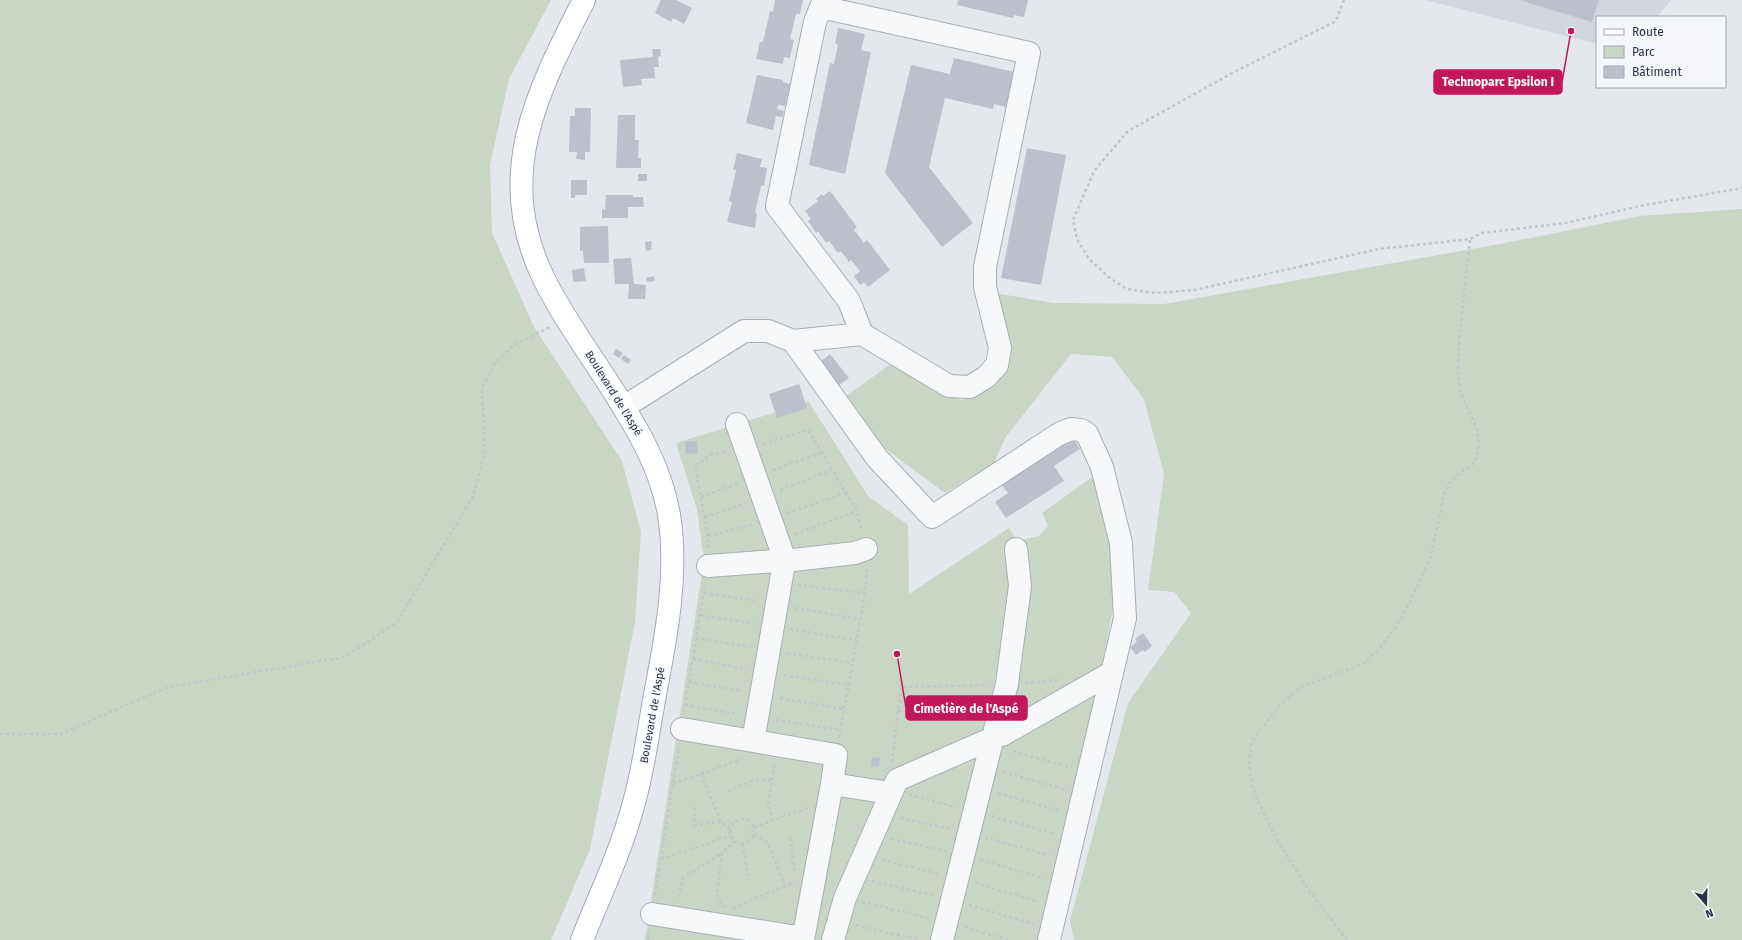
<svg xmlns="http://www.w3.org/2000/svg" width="1742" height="940" font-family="'Fira Sans',sans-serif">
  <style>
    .built { fill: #d2d6de }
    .green { fill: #c9d6c5 }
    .building { fill: #bbc0ca }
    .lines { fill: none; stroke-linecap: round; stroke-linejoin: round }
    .minor-casing { stroke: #a9aeb7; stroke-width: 24 }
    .major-casing { stroke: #a3abb8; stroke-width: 24 }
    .path { stroke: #c2c5cb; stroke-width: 2.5; stroke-dasharray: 3 3; stroke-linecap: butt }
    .minor { stroke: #f7f8fa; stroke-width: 22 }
    .major { stroke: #fff; stroke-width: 22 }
    .labels { text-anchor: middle; stroke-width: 3; stroke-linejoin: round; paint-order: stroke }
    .street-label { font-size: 11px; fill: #2b3445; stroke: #f4f6f9 }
    .leader { fill: none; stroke: #c2185b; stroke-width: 1.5 }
    .callout-dot { fill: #c2185b; stroke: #f4f6f9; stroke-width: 1.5 }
    .callout { fill: #c2185b; stroke: #c2185b; stroke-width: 1.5 }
    .callout-label { font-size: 12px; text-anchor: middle; font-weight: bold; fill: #fff }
  </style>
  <rect width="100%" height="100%" fill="#e4e7ec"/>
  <path class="built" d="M1425,0H1671L1657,17H1597V44Z"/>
  <path class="green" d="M0,0H551L509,79L490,165L492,233L534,327L622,461L641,532L635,622L590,849L551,940H0Z
    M1742,209V940H1074L1070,921L1128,703L1191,613L1174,592L1148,590L1164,474L1144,399L1112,357L1071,354L1005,438L994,463L945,493L879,444L845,397L895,361L927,384L961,400L987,391L1003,373L1010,357L1005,324L995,293L1053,303L1164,304L1500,244L1640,216Z
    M809,402L868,496L908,525L909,594L1009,528L1017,541L1039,536L1048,526L1042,513L1098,473L1110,532L1113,608L1096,699L1045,940H645L704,560L697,510L676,443Z"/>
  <path class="building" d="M661,0H676L692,8L684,24L673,18L671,22L655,13Z
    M775,0H803L800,14H796L790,39L794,40L790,58L784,57L783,64L756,59L760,42H763L770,11L773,12Z
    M958,0H1028L1024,17L1014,15L1013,18L957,5Z
    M1519,0H1599L1592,22Z
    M838,28L865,34L861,50L871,52L845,174L809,165L830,63L834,64L838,44H835Z
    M652,49H660L661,56L658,57L659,67H654L655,78L641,79L642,85L623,87L620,60L653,57Z
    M954,58L1014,72L1006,107L994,104L993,109L945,98L929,167L973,223L942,247L885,173L911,65L950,74Z
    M757,75L783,80V82L790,84L785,106L778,105L777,109L784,111L782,117L776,116L773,130L746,123Z
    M575,108H591L590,152H585V160L576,159L577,152H569L570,116H575Z
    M618,115H635V140H639L638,158H641V168H616Z
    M1027,148L1066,155L1041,285L1001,278Z
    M737,153L762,159L760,167L767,168L764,186H761L755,213H757L755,228L727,222L732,202L729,201L736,170H733Z
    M638,174H647V181H638Z
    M571,180H587V195H575V198H571Z
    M830,191L857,227L854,230L864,243L867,240L890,270L868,287L864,282L860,285L854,276L860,271L851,260L849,262L841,251L838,253L829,241L826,243L818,231L816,233L808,221L811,219L805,211L818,201L816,199L822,194L823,196Z
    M606,195H633V197H643L644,207H628V218H602V209L605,210Z
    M608,226L609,263H584L583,251H580V227Z
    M652,241L651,250L646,251L645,242Z
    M631,258L634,284L646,285L645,299H628L629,284H615L613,259Z
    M584,268L586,281L573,282L572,270Z
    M654,276L655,281L647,282L646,278Z
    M616,349L623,353L619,358L613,354Z
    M830,354L849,378L838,386L820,362Z
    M624,355L631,360L628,364L621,359Z
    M799,384L807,408L777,418L769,394Z
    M1071,434L1080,449L1054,466L1064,481L1006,518L995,502L1008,493L999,481Z
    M697,441L698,453L686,454L685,442Z
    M1143,633L1152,646L1145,652L1143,650L1136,655L1130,647L1137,642L1135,639Z
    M872,757L880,758L879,767L871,766Z"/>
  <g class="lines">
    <g class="minor-casing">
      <path id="minor" d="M821,7L815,22L777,206L849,301L862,334
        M793,341L862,334L949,386L970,387L986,377L997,365L1000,348L985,287V267L1029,53L821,7L825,0
        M624,407L744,331H768L793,341L877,458L932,517L1059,434L1071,429L1081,430L1087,434L1102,467L1121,543L1125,618L1049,940
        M737,424L782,552
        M793,560L855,553L866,549
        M708,566L776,561
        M783,569L753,741L836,755L832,784L890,793
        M682,729L753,741
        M995,729L1007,684L1020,586L1016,549
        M1002,735L1111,673
        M652,914L803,938
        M803,940L832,784
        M833,940L845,898L897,780L986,741
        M942,940L991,745"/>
    </g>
    <g class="major-casing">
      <path id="major" d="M582,940C597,901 616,863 628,823C641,783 647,741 654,700C665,641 679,576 669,515C661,466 635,425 609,384C587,350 563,317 545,281C493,177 536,94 584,0"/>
    </g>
    <path class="path" d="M1344,0L1336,21L1234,72L1128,131L1094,171L1073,220L1077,239L1089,259L1111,279L1127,289L1156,293L1194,290L1379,249L1470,239L1482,233L1565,223L1645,205L1742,188
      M763,444L808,430L857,511L862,531
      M773,470L821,453
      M780,490L832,470
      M701,497L738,483
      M787,513L845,493
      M705,517L746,503
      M795,534L857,511
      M708,536L754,524
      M708,548V536L695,466L712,454L728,452
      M798,585L865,593
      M704,593L758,601
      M795,608L860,619
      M700,615L755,624
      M790,629L856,640
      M696,638L751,647
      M787,653L852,663
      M693,659L747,669
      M784,675L848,685
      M689,682L743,691
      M1025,683L1058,680
      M780,698L844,709
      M685,705L739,714
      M898,711L981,709
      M684,712L705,583
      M776,720L840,730
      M0,734H60L168,687L345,657L396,623L473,497L485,453L482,388L495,363L514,345L550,327
      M839,738L865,593L867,568
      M1013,751L1072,768
      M892,762L901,687L988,685
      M1003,772L1067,790
      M701,774L721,822L729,828
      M673,784L742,759
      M728,791L756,780H772
      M998,793L1060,811
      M909,795L956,807
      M695,807L694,825L721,822
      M992,816L1055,834
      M900,818L951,829
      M730 831a12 12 0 1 1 24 0a12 12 0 1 1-24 0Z
      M773,821L768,803L775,763
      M754,827L810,807
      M754,835L767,842L785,885
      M791,838L793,865L796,872
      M985,838L1050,855
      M891,839L946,851
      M742,844L749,878
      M661,859L730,836
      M882,860L939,874
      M980,860L1045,878
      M872,881L936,896
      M975,883L1039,902
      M655,895L679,746
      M679,897L683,878L722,853
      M862,902L929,918
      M969,905L1034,924
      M724,908L717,894L722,853L735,841
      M733,908L795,882
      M856,925L920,940
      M965,927L1008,940
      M648,940L649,932
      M1347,940L1310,892L1277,840L1259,803L1252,785L1249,764L1252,741L1280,705L1301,687L1363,664L1380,648L1395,628L1408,606L1431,556L1444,495L1451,480L1474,463L1479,447L1477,429L1461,394L1458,373L1459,341L1470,239"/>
    <use href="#minor" class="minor"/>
    <use href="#major" class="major"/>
  </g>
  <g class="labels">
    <g class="street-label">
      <text transform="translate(614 393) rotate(58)" y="4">Boulevard de l'Aspé</text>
      <text transform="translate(652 715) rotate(-80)" y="4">Boulevard de l'Aspé</text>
    </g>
  </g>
  <path class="leader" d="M1571 31L1562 82M897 654L906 708"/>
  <g class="callout-dot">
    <circle cx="1571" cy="31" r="4"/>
    <circle cx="897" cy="654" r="4"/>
  </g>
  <g class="callout">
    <rect x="1434" y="70" width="128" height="24" rx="4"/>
    <rect x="906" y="696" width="121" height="24" rx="4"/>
  </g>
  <g class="callout-label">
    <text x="1498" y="86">Technoparc Epsilon I</text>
    <text x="966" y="713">Cimetière de l'Aspé</text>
  </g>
  <rect x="1596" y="16" width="130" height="72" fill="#f4f6f9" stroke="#a4a8b1"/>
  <rect x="1604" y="29" width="20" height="6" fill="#ffffff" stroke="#a4a8b1"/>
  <text x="1632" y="36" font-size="12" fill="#2b3445">Route</text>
  <rect x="1604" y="46" width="20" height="12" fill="#c9d6c5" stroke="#a4a8b1"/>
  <text x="1632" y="56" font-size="12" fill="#2b3445">Parc</text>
  <rect x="1604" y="66" width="20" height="12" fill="#bbc0ca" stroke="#a4a8b1"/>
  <text x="1632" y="76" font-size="12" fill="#2b3445">Bâtiment</text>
  <g transform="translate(1706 904) rotate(160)" stroke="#f4f6f9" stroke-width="3" paint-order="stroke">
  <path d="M0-3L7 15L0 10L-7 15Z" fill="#2b3445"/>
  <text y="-6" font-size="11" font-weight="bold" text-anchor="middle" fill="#2b3445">N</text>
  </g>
</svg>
